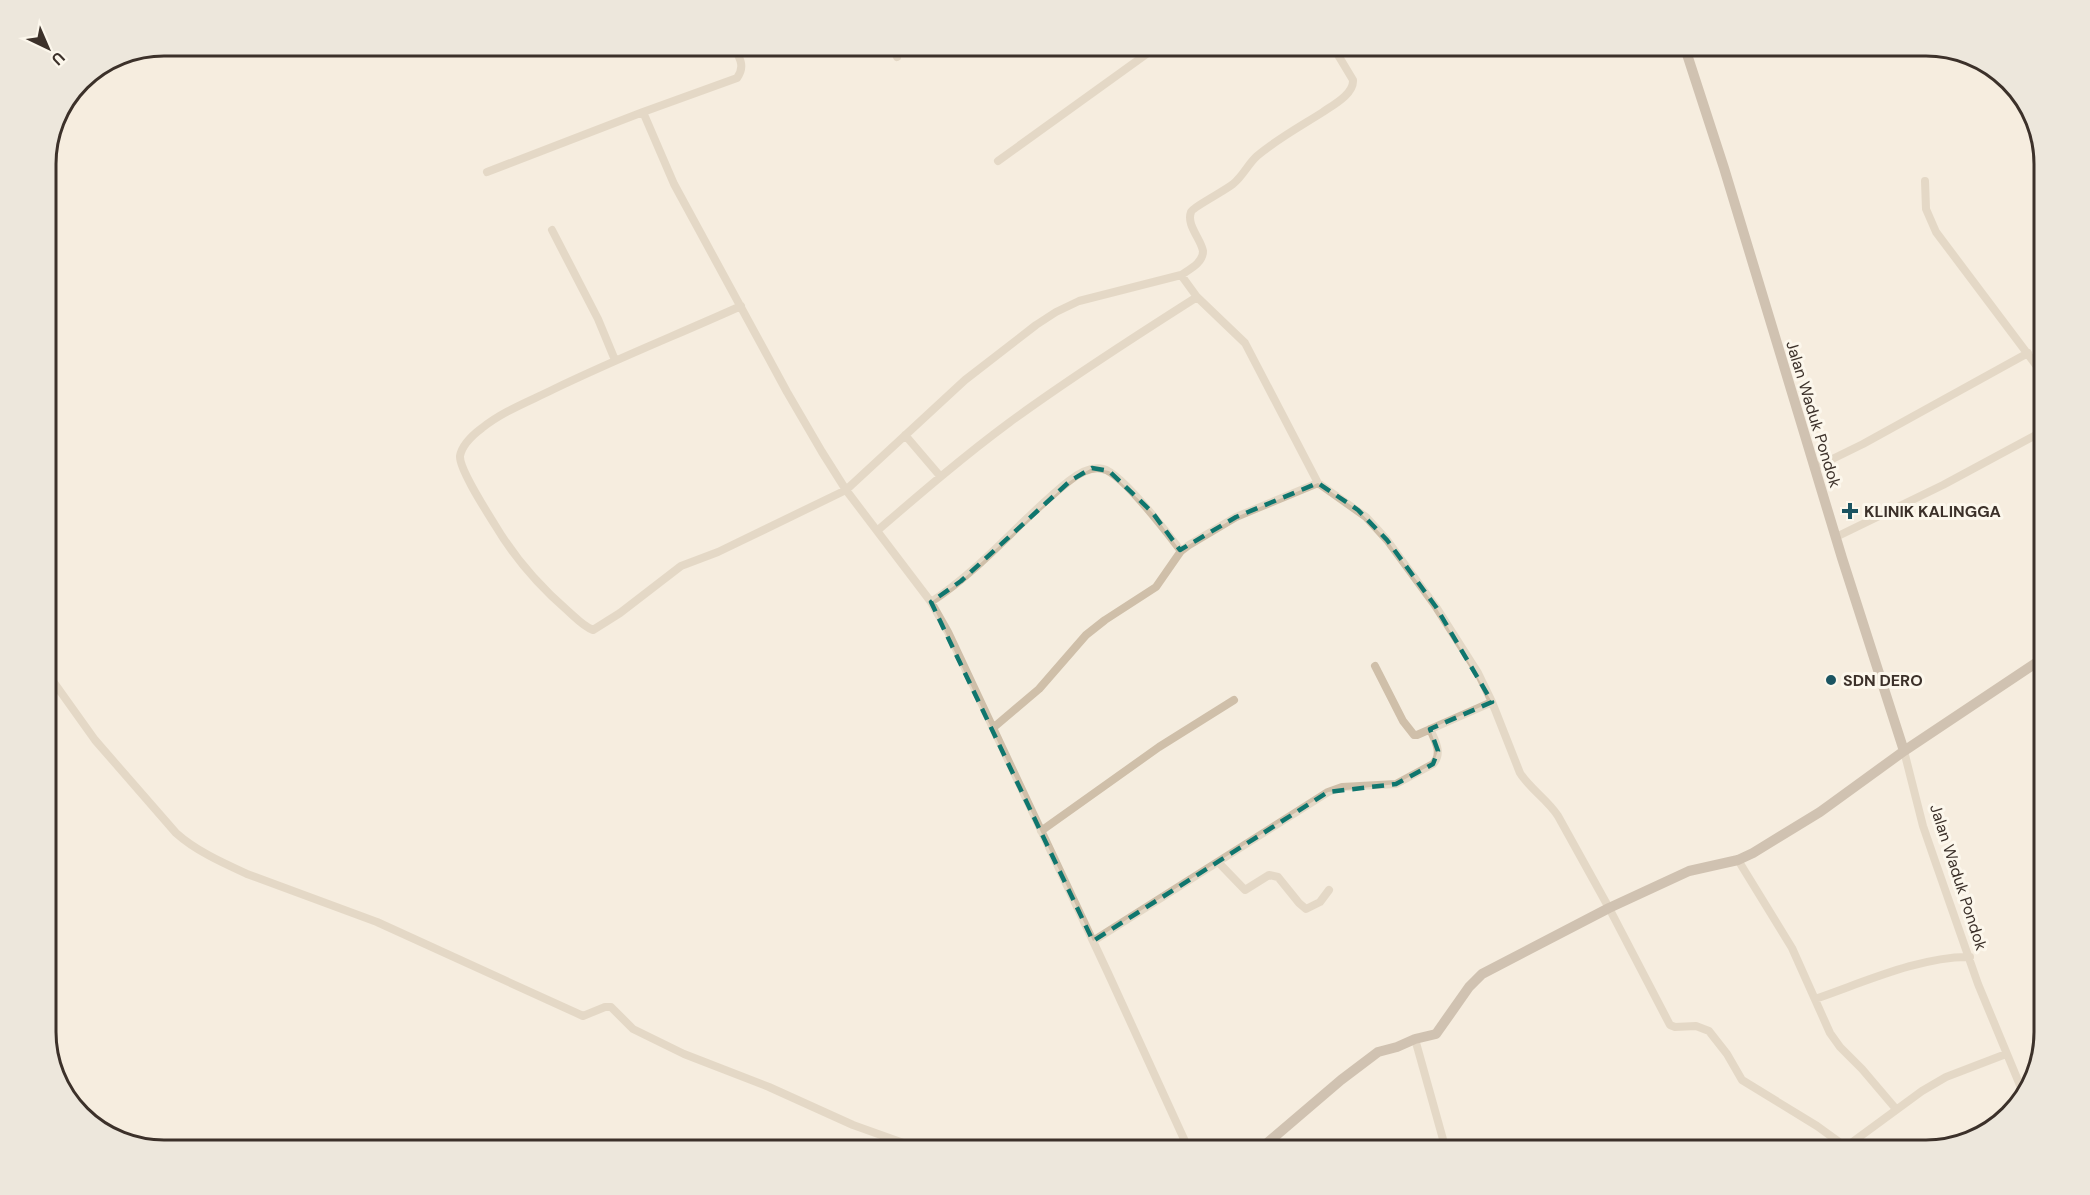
<svg xmlns="http://www.w3.org/2000/svg" width="2090" height="1195" font-family="'DM Sans',sans-serif">
  <style>
    .lines { fill: none; stroke-linecap: round; stroke-linejoin: round }
    .street { stroke: #cfbfa9; stroke-width: 8 }
    .secondary { stroke: #a38e7a; stroke-width: 10 }
    .marked { fill: none; stroke: #0f766e; stroke-width: 4.5; stroke-dasharray: 12 8; stroke-linejoin: round }
    .poi-dot { fill: #1b5461; stroke: #fcf7ec; stroke-width: 2 }
    .labels { text-anchor: middle; stroke-width: 6; stroke-linejoin: round; paint-order: stroke }
    .street-label { font-size: 16px; fill: #3c312a; stroke: #fcf7ec }
    .poi-label { font-size: 16px; font-weight: bold; fill: #3c312a; stroke: #fcf7ec; text-anchor: start }
    .rim { fill: none; stroke: #3c312a; stroke-width: 3 }
  </style>
  <rect width="100%" height="100%" fill="#f5eddf"/>
  <g class="lines">
    <path class="street" d="M733,45C739,57 746,66 737,78L643,112L674,184L787,392L822,452L846,490L931,602L948,632L1108,973L1189,1150
      M892,45L897,57
      M998,161L1159,45
      M487,172L643,112
      M1925,181L1926,209L1936,232L2045,377
      M552,230L598,319L615,360
      M1181,275L1197,297L1245,343L1318,483L1366,517L1387,540L1436,607L1478,673L1492,702L1520,773C1530,789 1547,799 1558,816L1609,908L1670,1025L1675,1027L1696,1026L1709,1031L1727,1054L1742,1080L1817,1126L1846,1147
      M741,306C679,334 616,359 554,389C530,401 503,411 482,428C474,434 462,445 460,456C459,469 487,512 495,525C514,557 539,586 568,611C576,618 583,626 593,630L620,613L681,566L718,552L846,490L965,380L1036,325L1056,312L1079,301L1181,275C1190,269 1203,263 1203,251C1201,239 1186,225 1191,212C1193,207 1226,190 1233,184C1243,176 1248,164 1257,156C1277,139 1301,126 1323,112C1333,105 1354,94 1353,80L1332,45
      M905,435L940,476
      M1814,468L1863,444L2028,353
      M878,530C921,493 964,456 1010,422C1070,378 1134,337 1197,297
      M1836,537L1943,485L2045,430
      M931,602C983,568 1021,519 1069,481C1078,474 1091,466 1103,469C1122,473 1168,534 1181,551
      M1375,666L1403,721L1414,735H1417L1492,702
      M45,670L95,740L176,833C196,851 223,863 247,874L377,922L583,1016L605,1007H611L633,1029L684,1054L769,1087L853,1125L923,1150
      M993,728L1039,689L1086,635L1105,620L1156,587L1181,551L1189,545L1236,517L1318,483
      M1904,751L1923,826L1934,858L1978,984L2024,1095
      M1041,831L1159,747L1234,700
      M1738,860L1792,948L1830,1033L1840,1047L1862,1069L1896,1109
      M1218,862L1245,890L1269,875L1278,877L1299,903L1306,909L1320,902L1329,890
      M1093,941L1328,792L1342,787L1396,784L1433,764C1443,753 1435,741 1430,729
      M1815,999C1862,983 1921,956 1970,957
      M1415,1039L1446,1150
      M1843,1149L1922,1091L1946,1077L2006,1054"/>
    <path class="secondary" d="M1684,45L1724,168L1842,558L1904,751
      M1259,1150L1341,1080L1378,1052L1397,1047L1415,1039L1436,1034L1469,987L1482,974L1609,908L1689,871L1738,860L1753,853L1820,812L1904,751L2045,657"/>
  </g>
  <path d="M0 0H2090V1195H0ZM1092,468L1109,471L1152,512L1180,550L1236,517L1318,483L1358,510L1387,540L1436,607L1492,702L1430,729L1438,751L1433,764L1396,784L1328,792L1093,941L931,602L961,581L1070,481Z" fill="#f5eddf" fill-opacity=".55" fill-rule="evenodd"/>
  <path class="marked" d="M1092,468L1109,471L1152,512L1180,550L1236,517L1318,483L1358,510L1387,540L1436,607L1492,702L1430,729L1438,751L1433,764L1396,784L1328,792L1093,941L931,602L961,581L1070,481Z"/>
  <g class="poi-dot">
    <path d="M1847 502h6v6h6v6h-6v6h-6v-6h-6v-6h6z"/>
    <circle cx="1831" cy="680" r="6"/>
  </g>
  <g class="labels">
    <g class="street-label">
      <text transform="translate(1814 414) rotate(73)" y="6">Jalan Waduk Pondok</text>
      <text transform="translate(1959 877) rotate(72)" y="6">Jalan Waduk Pondok</text>
    </g>
    <g class="poi-label">
      <text x="1864" y="517">KLINIK KALINGGA</text>
      <text x="1843" y="686">SDN DERO</text>
    </g>
  </g>
  <path d="M0 0H2090V1195H0ZM164 56H1926A108 108 0 0 1 2034 164V1032A108 108 0 0 1 1926 1140H164A108 108 0 0 1 56 1032V164A108 108 0 0 1 164 56Z" fill="#ede7dc" fill-rule="evenodd"/>
  <path class="rim" d="M164 56H1926A108 108 0 0 1 2034 164V1032A108 108 0 0 1 1926 1140H164A108 108 0 0 1 56 1032V164A108 108 0 0 1 164 56Z"/>
  <g transform="translate(48 48) rotate(136)" stroke="#fcf7ec" stroke-width="4.5" paint-order="stroke">
  <path d="M0-4.5L10 22L0 15L-10 22Z" fill="#3c312a"/>
  <text y="-9" font-size="16" font-weight="bold" text-anchor="middle" fill="#3c312a">U</text>
  </g>
</svg>
